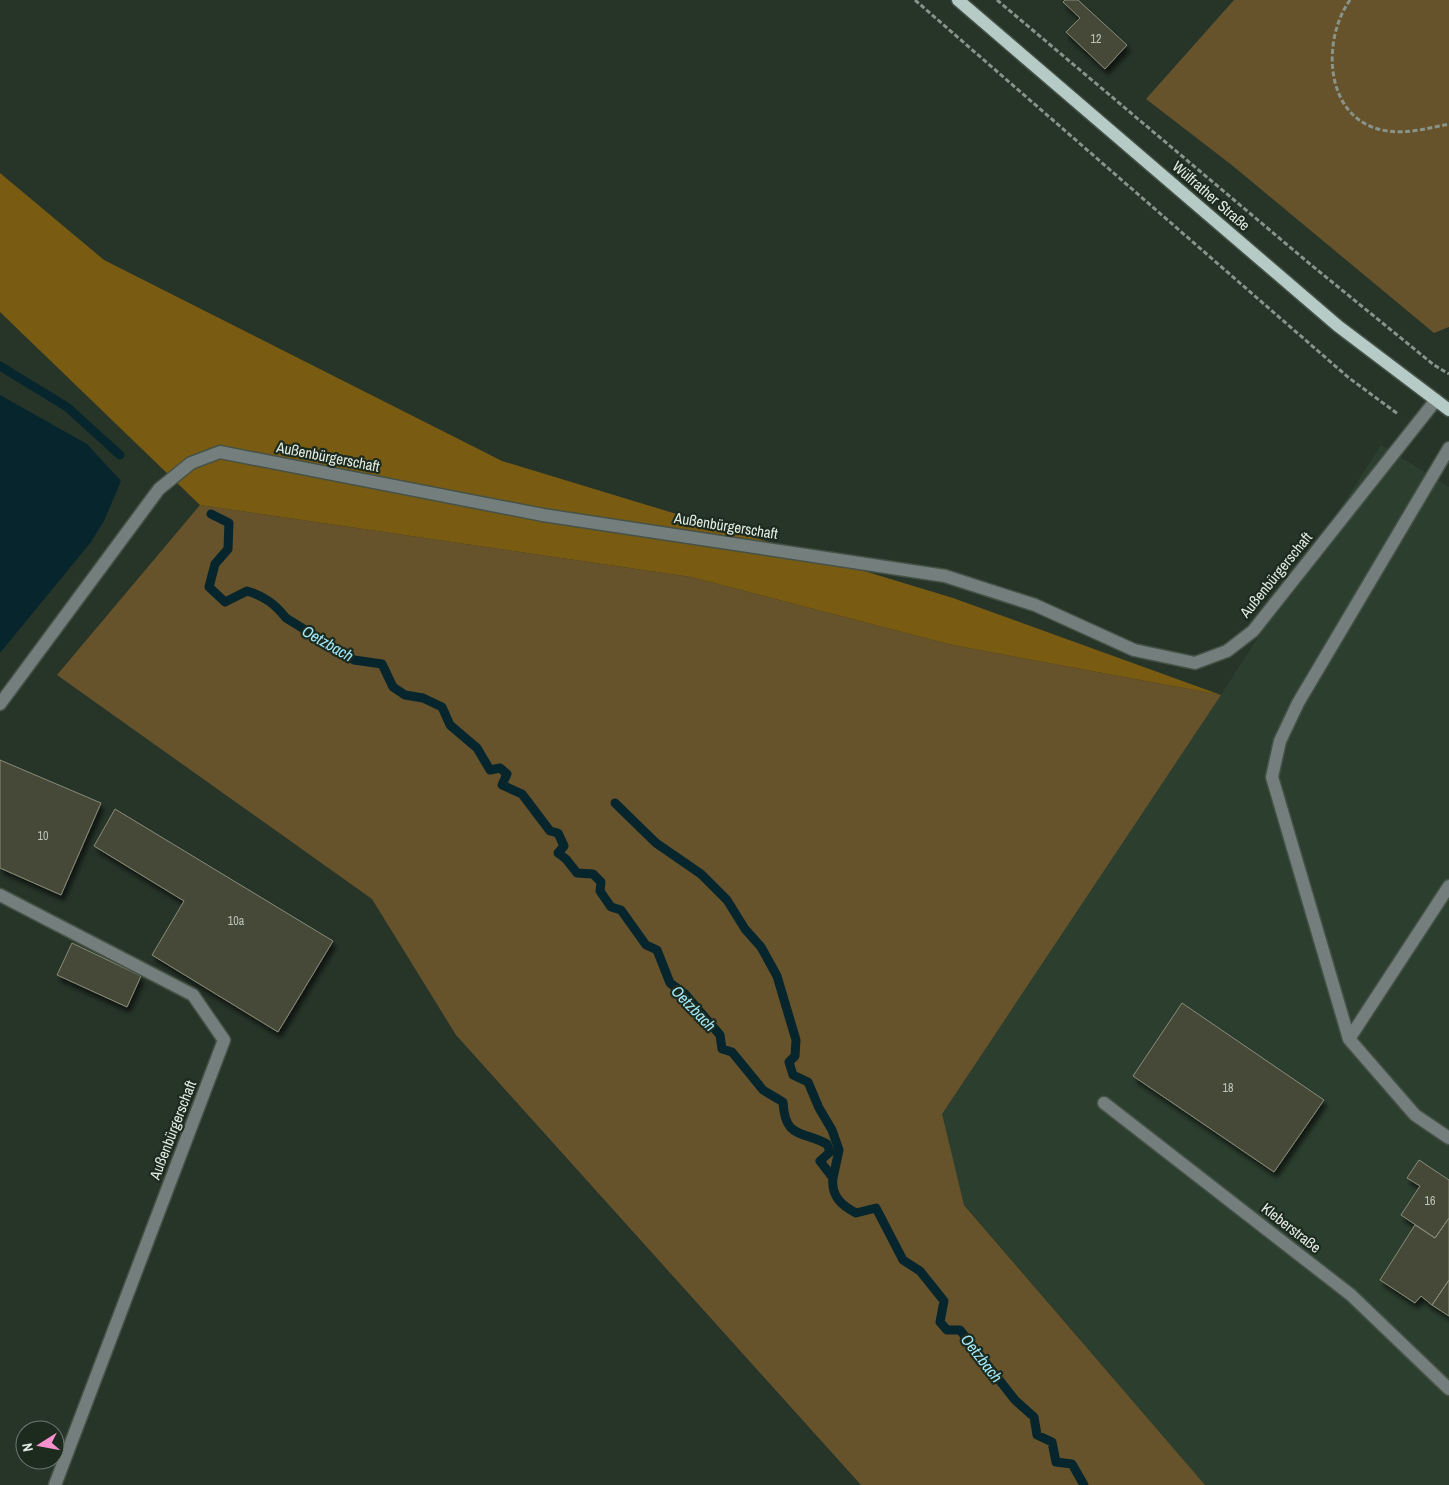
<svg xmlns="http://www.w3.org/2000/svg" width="1449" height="1485" font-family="'Archivo Narrow',sans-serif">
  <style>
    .built { fill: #2c3f2f }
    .green { fill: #67532b }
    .forest { fill: #7a5b12 }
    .water { fill: #06252c }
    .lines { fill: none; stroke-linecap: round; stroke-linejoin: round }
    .stream { stroke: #06252c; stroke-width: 9 }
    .building { fill: #474a39; stroke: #888b79; filter: url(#shadow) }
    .minor-casing { stroke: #455247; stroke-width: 15 }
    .major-casing { stroke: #455247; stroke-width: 15 }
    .path { stroke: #889389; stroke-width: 3; stroke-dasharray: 5 2.5; stroke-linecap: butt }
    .minor { stroke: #747e7c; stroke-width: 12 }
    .major { stroke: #b6cbc6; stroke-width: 12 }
    .labels { text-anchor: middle; stroke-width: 4.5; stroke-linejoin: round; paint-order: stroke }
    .number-label { font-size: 12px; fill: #bcc4b9 }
    .street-label { font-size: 15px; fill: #e3ece4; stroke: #1d2b1f }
    .water-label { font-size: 16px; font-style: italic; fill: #a1e8f9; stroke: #1d2b1f }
  </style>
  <defs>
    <filter id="shadow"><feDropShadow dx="3" dy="5.5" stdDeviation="2.5" flood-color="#0009"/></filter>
  </defs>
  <rect width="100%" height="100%" fill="#273529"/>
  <path class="built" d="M1381,445L1449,487V1485H1205L964,1204L938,1112L1221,695Z"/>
  <path class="green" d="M1234,0H1449V327L1434,333L1233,166L1146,99Z
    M200,505L691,577L952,645L1221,695L942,1114L964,1205L1205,1485H861L456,1035L372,899L57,675Z"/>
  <path class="forest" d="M0,173L104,260L502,461L953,598L1221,695L952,645L691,577L200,505L0,312Z"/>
  <path class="water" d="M0,395L87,444L121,481L104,521L91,542L0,653Z"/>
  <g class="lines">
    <path class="stream" d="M0,366L67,407L120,455
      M211,514L229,523L228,549L215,564L209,587L225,602L247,591C264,596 275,604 286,618L354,660L382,664L393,687L405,695L423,698L442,707L450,725L477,748L490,770L500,768L507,774L502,785L522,794L550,831L558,833L564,846L558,853L566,859L577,873L593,874L601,882L600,891L611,907L621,910L646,945L657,950L670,983L685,994L720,1035L722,1049L732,1052L763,1090L783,1102C785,1139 801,1130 827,1144L830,1152L820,1161L833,1178C831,1196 841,1205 856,1213L876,1208L903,1260L920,1271L944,1301L940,1322L947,1330H960L1015,1400L1034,1417L1037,1435L1052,1442L1056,1462L1072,1464L1084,1485
      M615,803L656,843L701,874L727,900L745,929L761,947L777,976L796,1040L795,1056L789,1062L793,1075L808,1082L819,1108L832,1130L839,1150L833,1178"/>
  </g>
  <path class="building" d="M1065,0H1078L1127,45L1105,69L1066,32L1080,18L1063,2Z
    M0,760L101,803L61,895L0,868Z
    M115,809L333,941L278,1032L152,955L184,901L94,846Z
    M72,943L141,976L127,1007L57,975Z
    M1182,1003L1324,1100L1274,1172L1133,1076Z
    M1419,1160L1449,1180V1218L1435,1238L1401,1215L1420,1186L1407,1178Z
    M1449,1218V1280L1432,1305L1421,1296L1415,1303L1380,1280L1415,1225L1435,1238Z
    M1449,1280V1316L1432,1305Z"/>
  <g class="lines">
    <g class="minor-casing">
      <path id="minor" d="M1449,448L1298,703L1280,741L1272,777L1349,1039L1415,1115L1449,1138
        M0,704L159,489L191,463L220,452L543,515L945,576L1035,605L1134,650L1195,663L1227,651L1253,631L1436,400
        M0,895L193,995L224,1040L55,1485
        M1349,1039L1449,886
        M1104,1103L1351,1295L1449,1389"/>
    </g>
    <g class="major-casing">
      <path id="major" d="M958,0L1338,326L1449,410"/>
    </g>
    <path class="path" d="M915,0L1349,378L1398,414
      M997,0L1310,264L1434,365L1449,374
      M1350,0C1320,42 1325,123 1388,131C1407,134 1430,128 1449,124"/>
    <use href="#minor" class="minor"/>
    <use href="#major" class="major"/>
  </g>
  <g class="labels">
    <g class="number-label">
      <text x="1096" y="43">12</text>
      <text x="43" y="840">10</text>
      <text x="236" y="925">10a</text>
      <text x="1228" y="1092">18</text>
      <text x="1430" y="1205">16</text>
    </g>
    <g class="street-label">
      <text transform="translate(1211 196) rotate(41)" y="5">Wülfrather Straße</text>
      <text transform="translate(328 457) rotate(11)" y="5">Außenbürgerschaft</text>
      <text transform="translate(726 526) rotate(9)" y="5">Außenbürgerschaft</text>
      <text transform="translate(1276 575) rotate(-51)" y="5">Außenbürgerschaft</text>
      <text transform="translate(173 1130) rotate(-69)" y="5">Außenbürgerschaft</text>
      <text transform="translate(1291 1228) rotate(38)" y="5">Kleberstraße</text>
    </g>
    <g class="water-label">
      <text transform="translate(328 643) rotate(30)" y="6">Oetzbach</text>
      <text transform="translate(694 1008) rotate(46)" y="6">Oetzbach</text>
      <text transform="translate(982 1358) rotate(52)" y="6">Oetzbach</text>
    </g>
  </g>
  <g transform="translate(40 1445) rotate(259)"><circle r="24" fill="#1d2b1f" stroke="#6c786e"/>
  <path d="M0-4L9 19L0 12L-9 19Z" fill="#f790ce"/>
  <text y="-8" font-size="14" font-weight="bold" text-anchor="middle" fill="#e3ece4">N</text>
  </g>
</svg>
